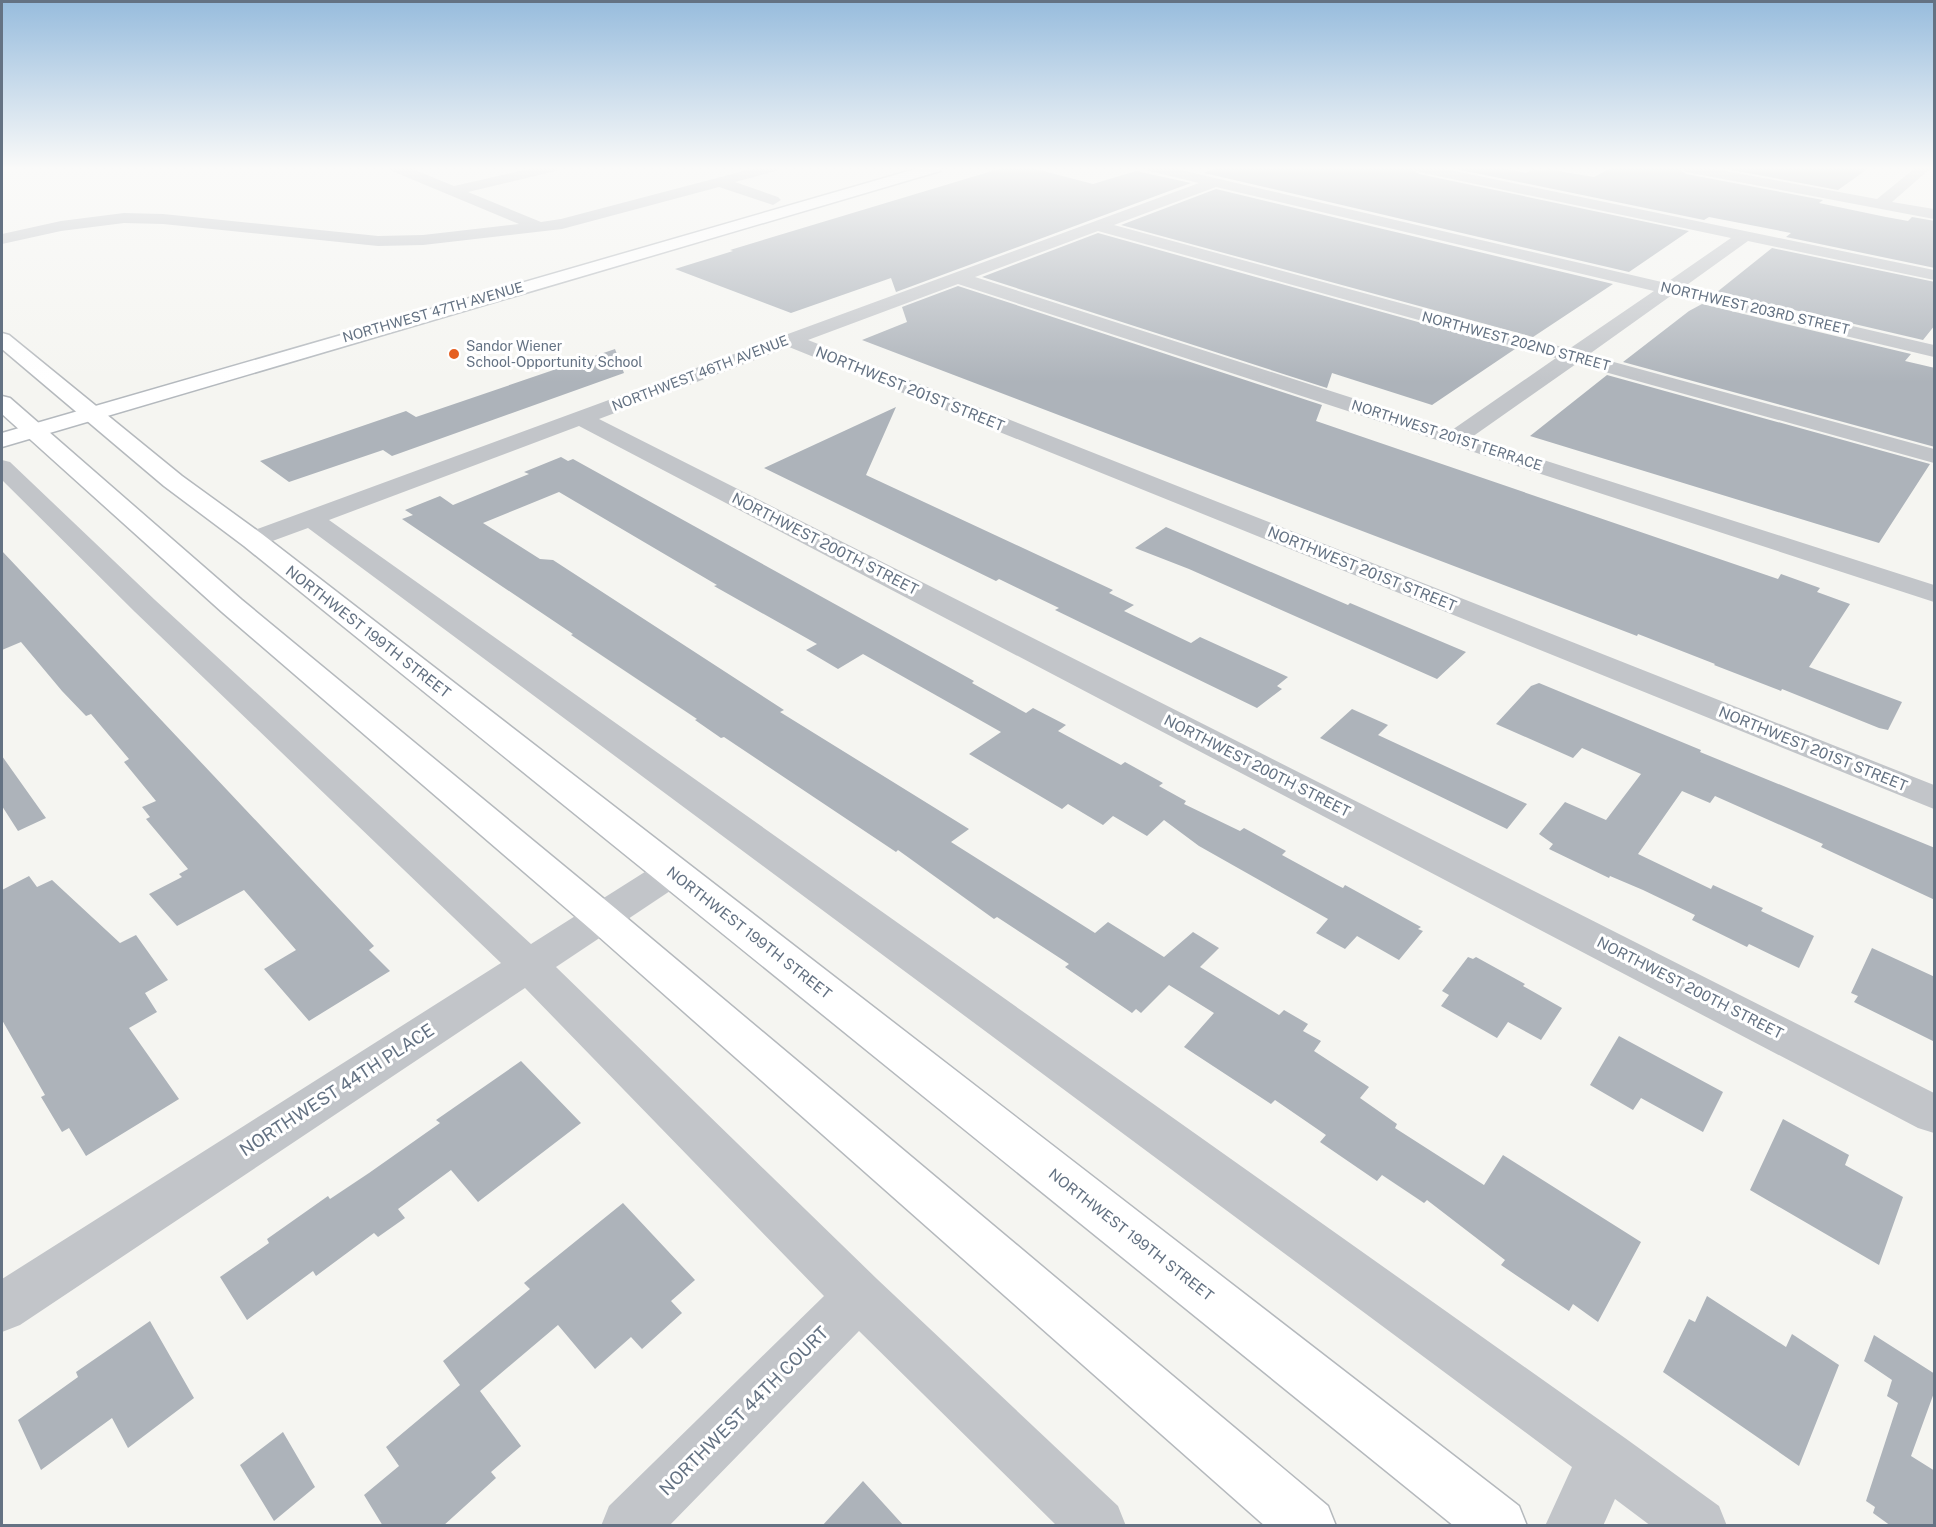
<svg xmlns="http://www.w3.org/2000/svg" width="1936" height="1527" font-family="'Public Sans',sans-serif">
  <style>
    .building { fill: #adb3ba }
    .lines { fill: none; stroke-linecap: round; stroke-linejoin: round }
    .secondary-casing { stroke: #b4b9be; stroke-width: 3 }
    .primary-casing { stroke: #b5b9bd; stroke-width: 3 }
    .minor { fill: #c2c5c9; fill-rule: evenodd }
    .secondary { fill: #fff; fill-rule: evenodd }
    .primary { fill: #fff; fill-rule: evenodd }
    .poi-dot { fill: #e55f21; stroke: #fff; stroke-width: 2 }
    .labels { text-anchor: middle; stroke-width: 6; stroke-linejoin: round; paint-order: stroke }
    .far-street-label { font-size: 14px; fill: #647283; stroke: #fff }
    .far-poi-label { font-size: 14px; fill: #647283; stroke: #fff; text-anchor: start }
    .street-label { font-size: 15px; fill: #647283; stroke: #fff }
    .near-street-label { font-size: 18px; fill: #647283; stroke: #fff }
  </style>
  <rect width="100%" height="100%" fill="#f5f5f1"/>
  <path class="building" d="M1002,168H1032L1093,184L1136,171L1191,183L896,292L891,278L791,313L675,269L733,251L730,250Z
    M1217,168H1410L1419,174L1689,231L1629,272L1204,173Z
    M1451,168H1501L1526,173L1534,169L1542,171L1547,169L1594,177L1611,168H1677L1686,174L1823,200L1819,203L1886,217L1908,221L1912,217L1935,221V268L1786,237L1791,233L1709,217L1704,220Z
    M1721,168H1869L1838,190Z
    M1216,189L1613,284L1533,337L1121,225Z
    M1098,233L1515,349L1432,405L1332,373L1327,388L982,277Z
    M1772,248L1935,282V325L1923,340L1717,292Z
    M958,286L1322,405L1316,421L1778,579L1781,574L1820,588L1817,592L1850,604L1809,667L1902,702L1888,730L1879,728L1782,689L1781,691L1714,665L1715,664L1638,634L1637,636L862,340L907,322L902,307Z
    M1702,304L1911,354L1905,361L1935,368V447L1623,362L1689,311Z
    M615,349L624,373L392,456L383,450L289,482L260,461L406,411L416,417Z
    M1607,375L1930,464L1879,543L1530,436Z
    M896,407L866,475L1113,590L1109,593L1134,605L1124,611L1191,643L1200,637L1288,677L1277,686L1282,689L1257,708L1055,610L1059,608L999,579L996,581L764,468Z
    M561,457L568,461L573,459L974,681L972,683L1026,713L1033,708L1066,725L1058,731L1121,765L1125,762L1163,783L1159,786L1186,801L1184,804L1240,831L1244,828L1286,851L1282,855L1337,885L1343,888L1345,885L1421,927L1418,929L1423,931L1399,960L1357,936L1345,949L1316,933L1328,919L1199,846L1164,820L1147,836L1113,816L1103,825L1068,804L1062,809L969,754L1001,732L863,654L838,669L806,650L817,644L714,586L717,585L559,492L483,523L540,559L553,560L784,710L780,712L969,829L951,842L1095,933L1108,922L1164,957L1193,932L1219,948L1200,967L1279,1015L1284,1010L1308,1024L1303,1031L1321,1041L1314,1051L1369,1087L1360,1098L1397,1124L1395,1128L1484,1185L1503,1155L1641,1242L1598,1322L1573,1304L1569,1311L1501,1265L1505,1260L1427,1200L1424,1203L1382,1175L1377,1181L1320,1142L1326,1135L1275,1100L1271,1104L1184,1047L1214,1013L1169,985L1141,1013L1136,1009L1132,1013L1065,967L1069,964L997,917L994,919L898,850L896,852L724,737L721,738L695,720L697,719L571,635L573,634L402,519L413,515L405,510L440,496L453,505L529,474L524,472Z
    M1166,527L1348,605L1350,603L1466,652L1437,679L1189,569L1135,548Z
    M2,551L374,946L369,950L390,971L309,1021L264,969L296,950L244,890L177,926L149,894L182,877L179,874L188,869L146,819L150,817L142,807L156,801L124,762L129,759L91,714L86,716L62,691L21,642L2,650Z
    M1539,683L1701,750L1700,752L1935,848V900L1821,847L1823,844L1715,796L1710,803L1682,791L1638,854L1711,889L1713,885L1763,908L1761,911L1814,936L1799,968L1749,944L1747,947L1692,920L1695,915L1643,890L1610,876L1609,878L1549,849L1553,844L1539,834L1565,802L1606,820L1641,774L1582,748L1573,758L1496,724L1531,686Z
    M1352,709L1388,725L1378,735L1527,804L1507,829L1320,738Z
    M2,756L46,818L18,831L2,806Z
    M29,876L37,887L52,880L120,943L136,935L168,980L145,993L157,1012L129,1028L179,1099L86,1156L69,1128L62,1132L41,1097L45,1095L2,1020V890Z
    M1872,948L1935,977V1042L1854,1002L1858,996L1851,993Z
    M1468,957L1473,959L1476,957L1525,984L1523,986L1562,1008L1541,1040L1508,1022L1497,1038L1441,1006L1449,995L1442,991Z
    M1619,1036L1723,1092L1703,1132L1641,1098L1633,1110L1590,1085Z
    M521,1061L581,1123L478,1202L451,1170L398,1209L405,1218L378,1237L374,1233L316,1276L313,1271L247,1320L220,1277L269,1243L267,1239L328,1196L330,1199L369,1173L440,1123L436,1120Z
    M1783,1119L1849,1155L1845,1165L1903,1197L1879,1265L1750,1190Z
    M623,1203L695,1280L671,1301L682,1313L642,1349L631,1337L595,1369L558,1325L480,1391L521,1446L491,1472L496,1478L443,1526H383L364,1495L399,1466L386,1447L460,1385L443,1361L530,1289L524,1283Z
    M1707,1296L1786,1347L1792,1334L1839,1365L1799,1466L1663,1372L1689,1319L1695,1322Z
    M150,1321L194,1398L128,1448L112,1418L41,1470L18,1420L78,1377L76,1372Z
    M1874,1335L1935,1374V1390L1911,1456L1935,1471V1526H1891L1873,1513L1875,1507L1866,1501L1898,1403L1887,1396L1892,1380L1864,1361Z
    M283,1432L315,1487L274,1521L240,1465Z
    M863,1481L904,1526H822Z"/>
  <g class="lines">
    <g class="secondary-casing">
      <path id="secondary" d="M919,168H942L940,171L2,447V433Z"/>
    </g>
    <g class="primary-casing">
      <path id="primary" d="M2,333L9,335L182,476L262,534L1519,1506L1527,1526H1454L244,546L164,486L2,349Z
        M2,396L10,398L242,600L615,908L1328,1506L1336,1526H1265L589,928L222,612L2,414Z"/>
    </g>
    <path class="minor" d="M390,168H410L454,186L533,168H558L556,171L468,192L541,222L561,219L755,168H778L776,171L735,182L778,197L781,200L773,205L719,187L562,229L423,245L378,246L163,224L124,223L61,231L2,244V234L61,221L124,213L163,214L378,236L423,235L519,224L392,171Z
      M1147,168H1172L1666,283L1731,238L1419,172L1412,168H1440L1934,270V280L1748,241L1684,287L1934,345V357L1672,295L1588,355L1934,449V463L1576,364L1472,437L1934,585V602L958,284L808,340L1934,785V809L789,347L599,419L1934,1093V1133L1918,1128L579,426L329,520L1625,1438L1719,1506L1727,1526H1651L1615,1499L1603,1526H1545L1572,1467L308,528L253,548L244,546L240,540L244,534L1199,183L1149,171ZM1216,187L1654,291L1569,349L1114,225ZM1098,231L1556,358L1452,430L975,277Z
      M1679,168H1709L1877,199L1915,168H1931L1892,202L1934,209V219L1686,172Z
      M2,460L10,462L155,600L531,944L659,863L672,859L685,863L690,872L685,881L556,967L877,1279L1118,1506L1126,1526H1057L859,1331L669,1526H601L609,1506L824,1296L525,988L20,1325L2,1332V1279L501,963L135,612L2,480Z"/>
    <use href="#secondary" class="secondary"/>
    <use href="#primary" class="primary"/>
  </g>
  <linearGradient id="sky" x2="0" y2="1"><stop stop-color="#97bcdd"/><stop offset="0.44" stop-color="#fafaf9"/><stop offset="1" stop-color="#fafaf9" stop-opacity="0"/></linearGradient>
  <rect width="1936" height="382" fill="url(#sky)"/>
  <circle class="poi-dot" cx="454" cy="354" r="6"/>
  <g class="labels">
    <g class="far-street-label">
      <text transform="translate(1755 308) rotate(13)" y="5">NORTHWEST 203RD STREET</text>
      <text transform="translate(433 312) rotate(-16)" y="5">NORTHWEST 47TH AVENUE</text>
      <text transform="translate(1516 341) rotate(15)" y="5">NORTHWEST 202ND STREET</text>
      <text transform="translate(700 373) rotate(-21)" y="5">NORTHWEST 46TH AVENUE</text>
      <text transform="translate(1447 435) rotate(18)" y="5">NORTHWEST 201ST TERRACE</text>
    </g>
    <g class="far-poi-label">
      <text x="466" y="351">Sandor Wiener<tspan x="466" dy="16">School-Opportunity School</tspan></text>
    </g>
    <g class="street-label">
      <text transform="translate(910 389) rotate(22)" y="5">NORTHWEST 201ST STREET</text>
      <text transform="translate(825 544) rotate(27)" y="5">NORTHWEST 200TH STREET</text>
      <text transform="translate(1362 569) rotate(22)" y="5">NORTHWEST 201ST STREET</text>
      <text transform="translate(368 632) rotate(38)" y="5">NORTHWEST 199TH STREET</text>
      <text transform="translate(1813 749) rotate(22)" y="5">NORTHWEST 201ST STREET</text>
      <text transform="translate(1257 766) rotate(27)" y="5">NORTHWEST 200TH STREET</text>
      <text transform="translate(749 933) rotate(38)" y="5">NORTHWEST 199TH STREET</text>
      <text transform="translate(1690 988) rotate(27)" y="5">NORTHWEST 200TH STREET</text>
      <text transform="translate(1131 1235) rotate(38)" y="5">NORTHWEST 199TH STREET</text>
    </g>
    <g class="near-street-label">
      <text transform="translate(337 1090) rotate(-33)" y="6">NORTHWEST 44TH PLACE</text>
      <text transform="translate(744 1411) rotate(-45)" y="6">NORTHWEST 44TH COURT</text>
    </g>
  </g>
  <rect width="1936" height="1527" fill="none" stroke="#647283" stroke-width="6"/>
</svg>
